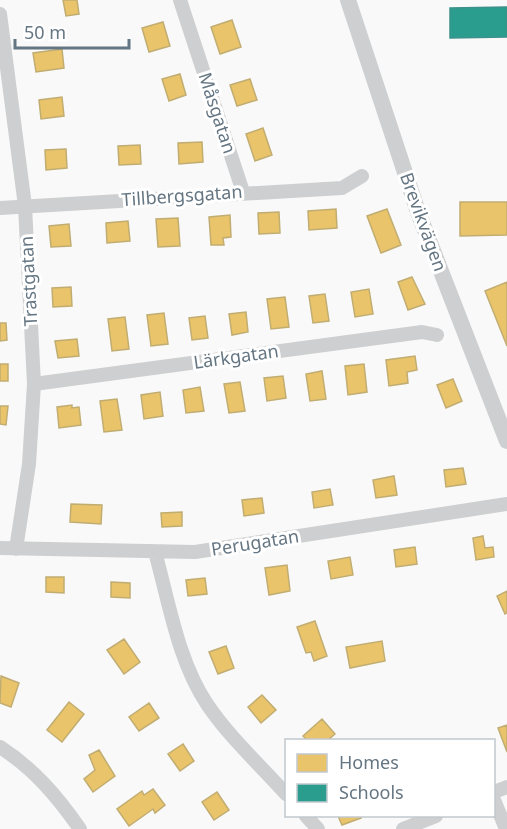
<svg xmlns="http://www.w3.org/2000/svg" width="507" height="829" font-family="'Noto Sans',sans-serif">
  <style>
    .homes { fill: #e9c46a; stroke: #c1ad72; stroke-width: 1.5 }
    .schools { fill: #2a9d8f; stroke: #3c918b; stroke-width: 1.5 }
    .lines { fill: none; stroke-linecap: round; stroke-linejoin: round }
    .minor { stroke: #cecfd0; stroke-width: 14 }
    .tertiary { stroke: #cecfd0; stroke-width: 16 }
    .labels { text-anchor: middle; stroke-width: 6; stroke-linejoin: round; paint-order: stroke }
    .street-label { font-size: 18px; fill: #657683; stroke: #fff }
  </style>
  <rect width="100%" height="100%" fill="#f9f9f9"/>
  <path class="homes" d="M63,0H77L79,14L66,16Z
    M232,20L241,47L220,54L211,27Z
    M163,22L170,46L149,52L142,28Z
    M62,49L64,68L36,72L33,53Z
    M180,74L186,95L169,101L162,79Z
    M250,79L257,100L237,106L230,85Z
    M62,97L64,116L41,119L39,100Z
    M263,128L272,155L255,161L246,134Z
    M202,142L203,162L179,164L178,143Z
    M140,145L141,164L119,165L118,146Z
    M66,149L67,168L46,170L45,150Z
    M460,202H507V235L460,236Z
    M336,209L337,228L309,230L308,211Z
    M387,209L401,245L381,253L367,216Z
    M279,212L280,233L259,234L258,213Z
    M230,215L231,237L223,238L224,245H211L209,217Z
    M178,218L180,246L158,247L156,219Z
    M128,221L130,241L107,243L106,223Z
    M69,224L71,246L51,247L49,226Z
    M412,277L425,304L408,310L398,282Z
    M507,282V346L485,291Z
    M71,287L72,306L53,307L52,288Z
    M369,289L373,314L355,317L351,292Z
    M325,294L329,321L313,323L309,296Z
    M285,297L289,327L271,329L267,299Z
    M246,312L248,332L232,335L229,314Z
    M164,313L168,344L151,346L147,315Z
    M205,316L208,338L192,340L189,318Z
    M125,317L129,349L112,351L108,319Z
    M0,323H6L7,340L0,341Z
    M77,339L79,356L58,358L55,341Z
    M415,356L417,370L407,372L408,383L389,386L386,360Z
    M0,364H8V381H0Z
    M364,364L367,392L348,395L345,366Z
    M322,371L326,399L310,401L306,374Z
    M283,376L286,398L267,401L264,378Z
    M453,379L462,401L446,408L437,385Z
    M240,382L245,411L229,413L224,384Z
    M200,387L204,411L186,413L183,390Z
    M160,392L163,416L144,419L141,395Z
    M117,399L122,430L104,432L100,401Z
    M72,405V408L79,407L81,425L59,428L57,407Z
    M0,406H8L6,425L0,424Z
    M463,468L466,484L446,487L444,470Z
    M394,476L397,495L376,498L373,480Z
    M330,489L333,505L314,508L312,492Z
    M262,498L264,513L244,516L242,500Z
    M71,504L102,505L101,524L70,522Z
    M182,512V526L162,527L161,513Z
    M483,536L485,548L493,547L494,557L476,560L473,538Z
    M415,547L417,564L396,567L394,550Z
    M350,557L353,575L331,579L328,561Z
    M287,565L290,591L269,595L265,568Z
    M46,577H64V593L46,592Z
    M205,578L207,594L188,596L186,580Z
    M111,582L130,583V598L111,597Z
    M507,591V613L505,614L497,596Z
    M315,621L327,656L314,661L311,652L306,653L297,627Z
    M124,639L140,662L124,674L107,650Z
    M382,641L385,661L350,668L346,647Z
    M226,646L234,668L218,674L209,652Z
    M1,676L19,683L11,707L0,703Z
    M262,695L276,710L261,723L248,707Z
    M69,702L84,714L62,742L47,730Z
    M149,703L159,718L139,731L129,717Z
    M322,719L335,734L328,740H307L303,736Z
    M507,725V752L498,728Z
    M183,744L194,761L180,771L168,754Z
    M99,750L115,776L93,792L84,779L95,770L89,755Z
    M153,789L165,805L155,813L153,809L129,826L117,809L142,791L144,795Z
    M217,792L229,810L214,820L202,802Z
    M338,816H360L361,818L342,825Z"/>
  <path class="schools" d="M507,7V37L450,38V8Z"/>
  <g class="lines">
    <path class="minor" d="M180,0L243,192
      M0,14L25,206L34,384L29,464L16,549
      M0,208L342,188L362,176
      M34,384L422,332L437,335
      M0,548L195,552L507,504
      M155,552C169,602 178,661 207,704C229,737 260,765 286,794
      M0,747C34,769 57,796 80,829
      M494,792L507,787
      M494,800L506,829
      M306,816L318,829
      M403,829L436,816"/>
    <path class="tertiary" d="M348,0L418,212L507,441"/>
  </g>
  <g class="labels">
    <g class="street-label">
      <text transform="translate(217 113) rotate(72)" y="6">Måsgatan</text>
      <text transform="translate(182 196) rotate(-4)" y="6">Tillbergsgatan</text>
      <text transform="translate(423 222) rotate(70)" y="6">Brevikvägen</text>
      <text transform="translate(29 281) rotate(-93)" y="6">Trastgatan</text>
      <text transform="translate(236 357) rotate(-8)" y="6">Lärkgatan</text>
      <text transform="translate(255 543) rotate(-9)" y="6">Perugatan</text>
    </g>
  </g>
  <rect x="285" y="739" width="210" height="78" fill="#ffffff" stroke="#c1c8cd" stroke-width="1.5"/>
  <rect x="297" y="754" width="30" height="18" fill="#e9c46a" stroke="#c1c8cd" stroke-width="1.5"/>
  <text x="339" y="769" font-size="18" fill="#657683">Homes</text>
  <rect x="297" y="784" width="30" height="18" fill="#2a9d8f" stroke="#c1c8cd" stroke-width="1.5"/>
  <text x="339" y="799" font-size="18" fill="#657683">Schools</text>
  <path d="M15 39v9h114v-9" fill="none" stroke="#657683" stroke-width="3"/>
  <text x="24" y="39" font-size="18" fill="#657683" stroke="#ffffff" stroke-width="4.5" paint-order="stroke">50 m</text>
</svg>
